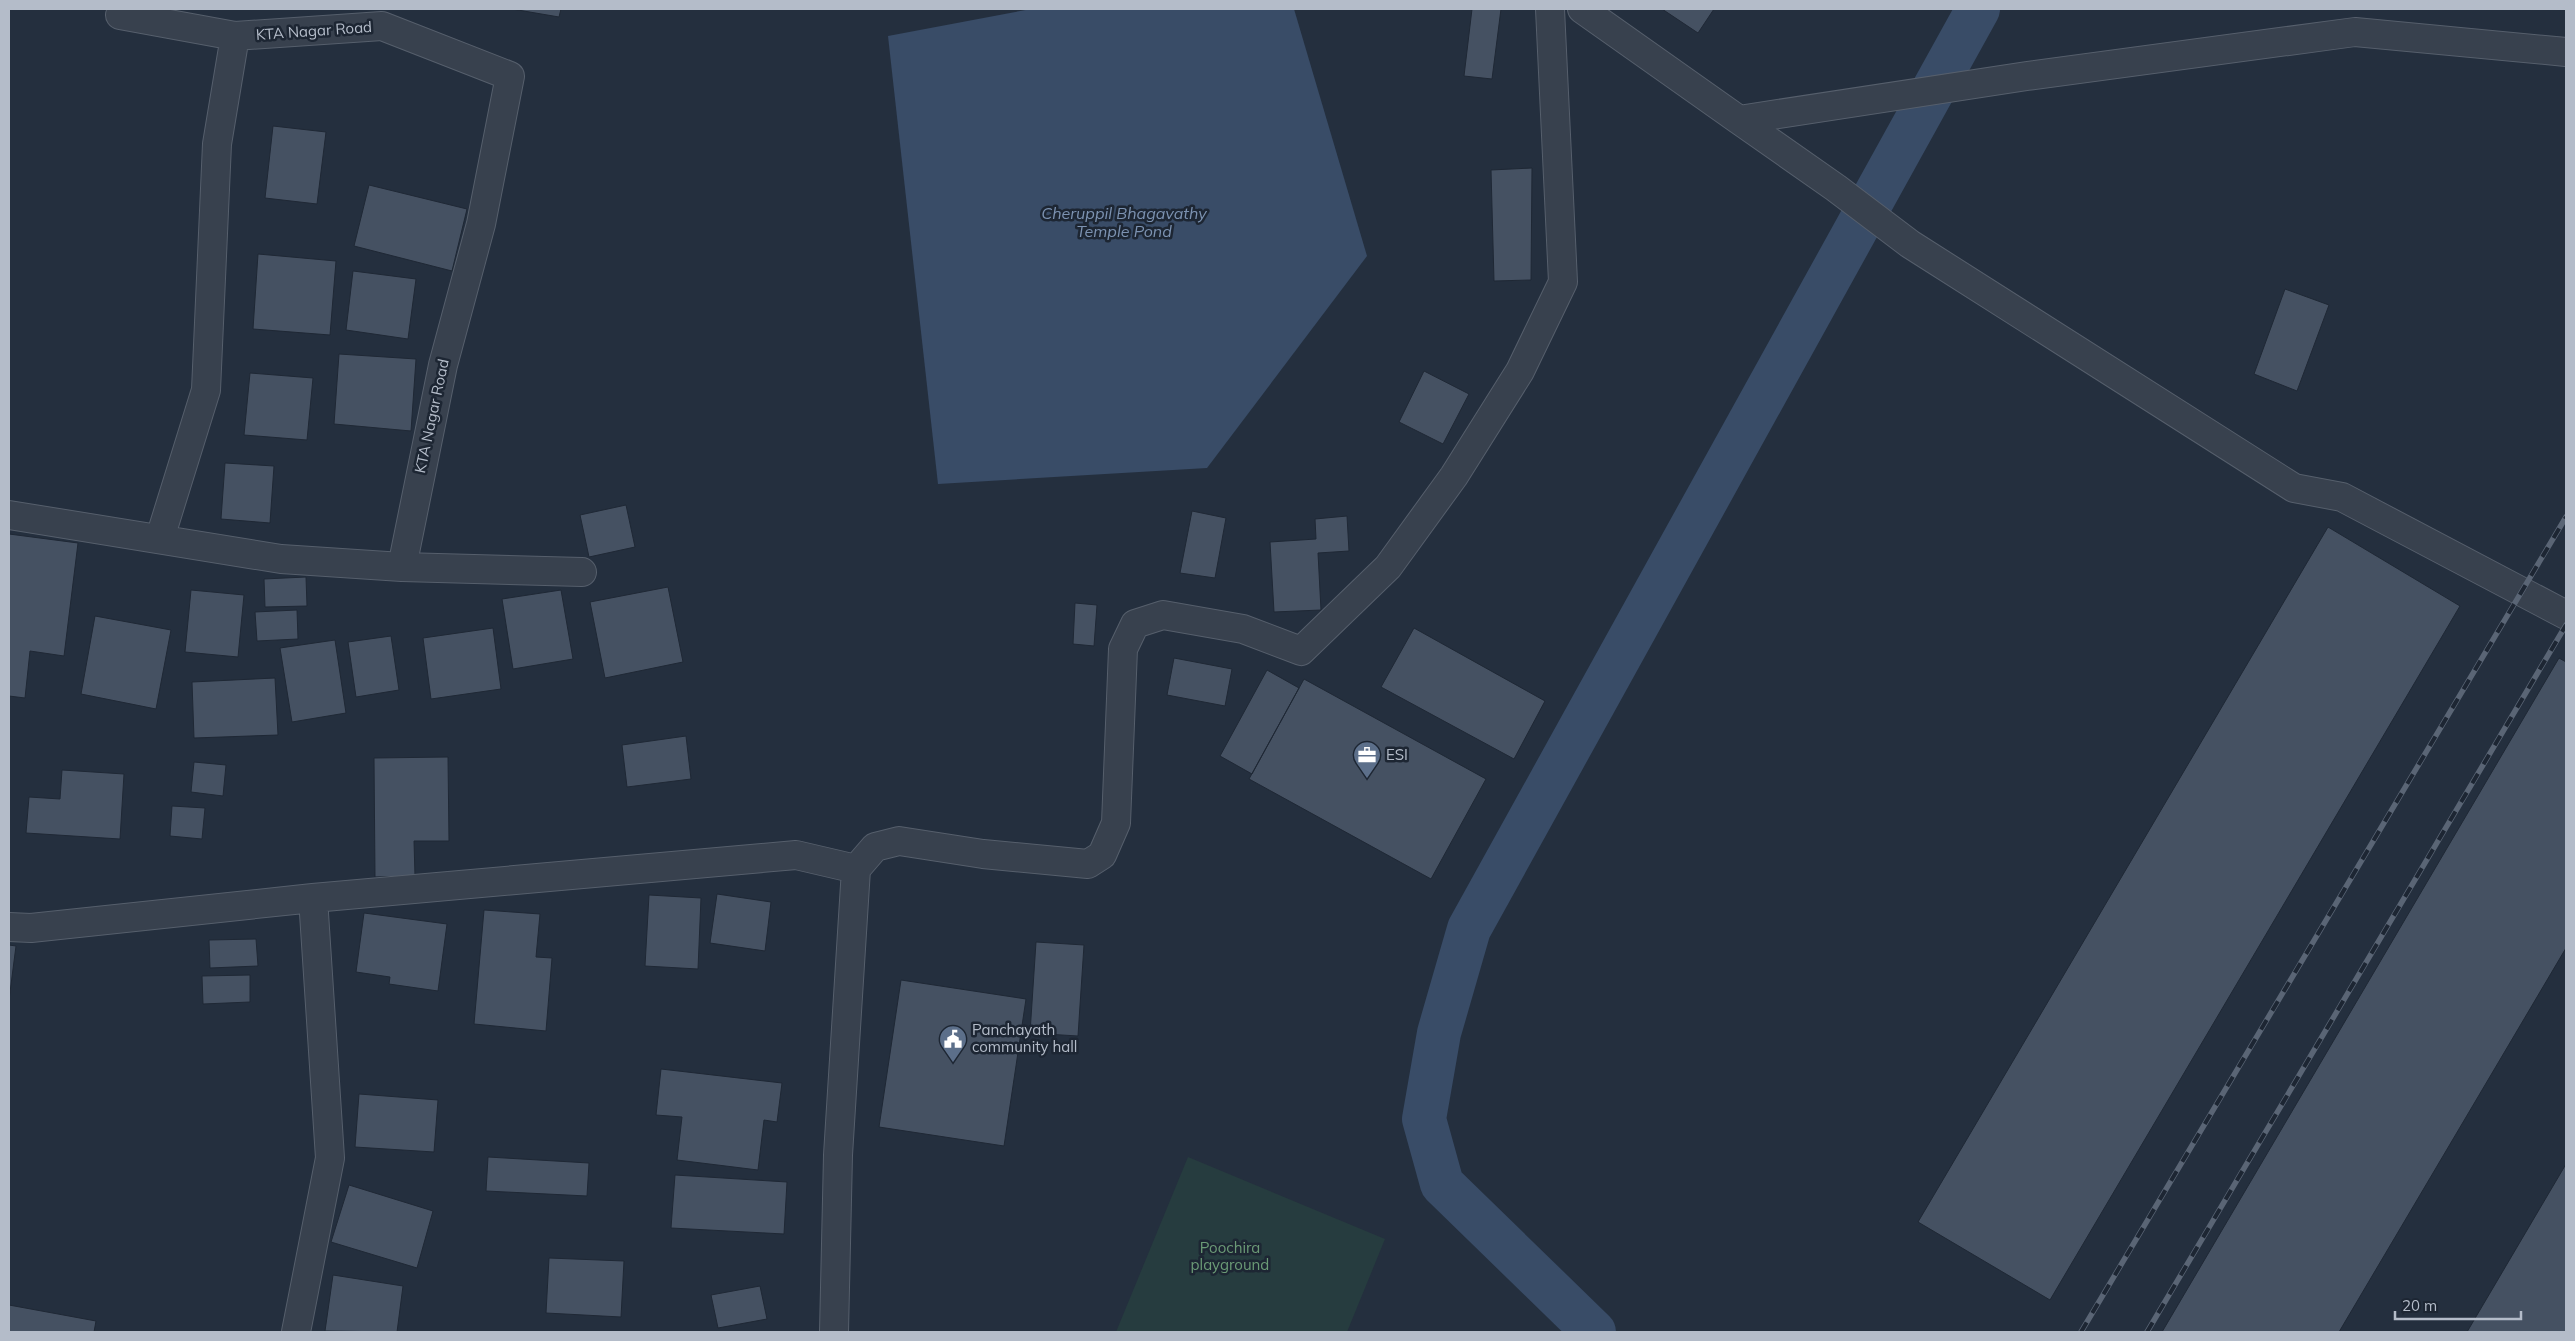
<svg xmlns="http://www.w3.org/2000/svg" width="2575" height="1341" font-family="Mulish,sans-serif">
  <style>
    .green { fill: #263c3f }
    .water { fill: #394c67 }
    .lines { fill: none; stroke-linecap: round; stroke-linejoin: round }
    .canal { stroke: #394c67; stroke-width: 44 }
    .building { fill: #455162; stroke: #1f2835 }
    .minor-casing { stroke: #565f6c; stroke-width: 30 }
    .minor { stroke: #38414e; stroke-width: 28 }
    .rail-casing { stroke: #5a6575; stroke-width: 5.5 }
    .rail { stroke: #1d2633; stroke-width: 4; stroke-dasharray: 11; stroke-linecap: butt }
    .labels { text-anchor: middle; stroke-width: 5; stroke-linejoin: round; paint-order: stroke }
    .street-label { font-size: 15px; fill: #b4bcc9; stroke: #1d2633 }
    .poi-label { font-size: 15px; fill: #b4bcc9; stroke: #1d2633; text-anchor: start }
    .park-label { font-size: 15px; fill: #6b9a76; stroke: #1d2633 }
    .water-label { font-size: 16px; font-style: italic; fill: #7c92b1; stroke: #1d2633 }
  </style>
  <rect width="100%" height="100%" fill="#242f3e"/>
  <path class="green" d="M1188,1157L1385,1239L1347,1332H1116Z"/>
  <path class="water" d="M1031,9H1294L1367,256L1207,468L938,484L888,36Z"/>
  <g class="lines">
    <path class="canal" d="M1594,1332L1442,1184L1424,1119L1439,1033L1469,929L1978,9"/>
  </g>
  <path class="building" d="M512,9H561L559,17Z
    M1472,9H1501L1492,79L1464,76Z
    M1662,9H1714L1698,33Z
    M273,126L326,132L317,204L265,198Z
    M1532,168L1531,280L1494,281L1491,170Z
    M369,185L467,209L452,271L354,246Z
    M258,254L336,261L330,335L253,329Z
    M353,271L416,279L408,339L346,330Z
    M2285,289L2329,305L2297,391L2254,374Z
    M339,354L416,359L411,431L334,424Z
    M1424,371L1469,394L1443,444L1399,422Z
    M250,373L313,378L307,440L244,435Z
    M225,463L274,466L270,523L221,519Z
    M626,505L635,547L589,557L580,515Z
    M1192,511L1226,518L1215,578L1180,573Z
    M1347,516L1349,551L1318,553L1321,610L1274,612L1270,542L1316,539L1315,519Z
    M2328,527L2460,606L2050,1300L1918,1222Z
    M9,534L78,543L64,656L30,651L25,698L9,696Z
    M306,577L307,606L265,607L264,579Z
    M668,587L683,662L605,678L590,602Z
    M191,590L244,595L238,657L185,652Z
    M561,590L573,659L513,669L502,599Z
    M1075,603L1097,605L1094,646L1073,644Z
    M297,610L298,639L257,641L255,612Z
    M95,616L171,630L156,709L81,694Z
    M493,628L501,689L431,699L423,638Z
    M1414,628L1545,701L1514,759L1381,687Z
    M391,636L399,690L356,697L348,642Z
    M335,640L346,713L292,722L280,648Z
    M1174,658L1232,669L1225,706L1167,695Z
    M2559,658L2566,662V948L2339,1332H2162Z
    M1267,670L1299,688L1252,774L1220,756Z
    M275,678L278,735L194,738L192,682Z
    M1304,679L1486,779L1431,879L1249,779Z
    M686,736L691,779L627,787L622,745Z
    M448,757L449,841H414L415,876L375,877L374,758Z
    M194,762L226,765L223,796L191,792Z
    M62,770L124,774L120,839L26,833L29,797L60,799Z
    M172,806L205,808L202,839L170,836Z
    M717,894L771,902L765,951L710,943Z
    M649,895L701,898L698,969L645,966Z
    M484,910L540,914L536,957L552,958L546,1031L474,1024Z
    M364,913L447,924L438,991L389,984L390,977L356,972Z
    M256,939L258,966L210,968L209,940Z
    M1036,942L1084,945L1078,1036L1030,1033Z
    M9,945L16,946L9,1000Z
    M250,975V1002L203,1004L202,976Z
    M901,980L1026,999L1004,1146L879,1127Z
    M661,1069L782,1083L777,1122L764,1120L758,1170L677,1160L682,1117L656,1115Z
    M359,1094L438,1100L434,1152L355,1147Z
    M488,1157L589,1163L587,1196L486,1191Z
    M2566,1164V1332H2467Z
    M675,1175L787,1182L784,1234L671,1228Z
    M349,1185L433,1211L417,1268L331,1242Z
    M549,1258L624,1261L621,1317L546,1313Z
    M333,1275L403,1286L397,1332L325,1331Z
    M760,1286L767,1319L718,1328L711,1295Z
    M9,1305L96,1321L94,1332H9Z"/>
  <g class="lines">
    <g class="minor-casing">
      <path id="minor" d="M1582,9L1739,120L2027,76L2355,32L2566,52
        M120,15L235,36
        M1739,120L1836,188L1910,244L2294,488L2342,497L2566,615
        M9,515L281,559L402,567L443,365L481,224L510,76L382,26L235,36L217,144L206,390L160,538
        M402,567L582,572
        M9,927L31,928L313,898L796,855L856,869L875,847L899,841L983,854L1088,864L1102,855L1116,823L1123,649L1135,624L1163,615L1243,629L1301,651L1388,567L1454,476L1520,371L1563,282L1550,9
        M296,1332L330,1158L313,898
        M834,1332L838,1155L856,869"/>
    </g>
    <use href="#minor" class="minor"/>
    <g class="rail-casing">
      <path id="rail" d="M2081,1332L2566,517
        M2147,1332L2566,625"/>
    </g>
    <use href="#rail" class="rail"/>
  </g>
  <defs>
    <g id="office-pin" transform="scale(1.4375)"><path d="M0 17L-7.5 6A9.5 9.5 0 1 1 7.5 6Z" fill="#5c6f8a" stroke="#1d2633"/><path d="M-6-3h4V-5.5h4V-3h4V5H-6ZM-1-4.5V-3h2v-1.5ZM-6 0V1H6V0Z" fill="#fff"/></g>
    <g id="civic-pin" transform="scale(1.4375)"><path d="M0 17L-7.5 6A9.5 9.5 0 1 1 7.5 6Z" fill="#5c6f8a" stroke="#1d2633"/><path d="M-.6-6.5H3V-4.5H.6V-3L4-1V1h2V6H-6V1h2V-1L-.6-3ZM-1.2 2.5V6h2.4V2.5Z" fill="#fff"/></g>
  </defs>
  <g fill-rule="evenodd">
    <use href="#office-pin" x="1367" y="755"/>
    <use href="#civic-pin" x="953" y="1039"/>
  </g>
  <g class="labels">
    <g class="street-label">
      <text transform="translate(314 31) rotate(-4)" y="5">KTA Nagar Road</text>
      <text transform="translate(432 416) rotate(-78)" y="5">KTA Nagar Road</text>
    </g>
    <g class="poi-label">
      <text x="1386" y="760">ESI</text>
      <text x="972" y="1035">Panchayath<tspan x="972" dy="17">community hall</tspan></text>
    </g>
    <g class="park-label">
      <text x="1230" y="1253">Poochira<tspan x="1230" dy="17">playground</tspan></text>
    </g>
    <g class="water-label">
      <text x="1124" y="219">Cheruppil Bhagavathy<tspan x="1124" dy="18">Temple Pond</tspan></text>
    </g>
  </g>
  <rect width="2575" height="1341" fill="none" stroke="#b4bcc9" stroke-width="20"/>
  <path d="M2395 1311v8h126v-8" fill="none" stroke="#b4bcc9" stroke-width="2.5"/>
  <text x="2402" y="1311" font-size="15" fill="#b4bcc9" stroke="#1d2633" stroke-width="4" paint-order="stroke">20 m</text>
</svg>
